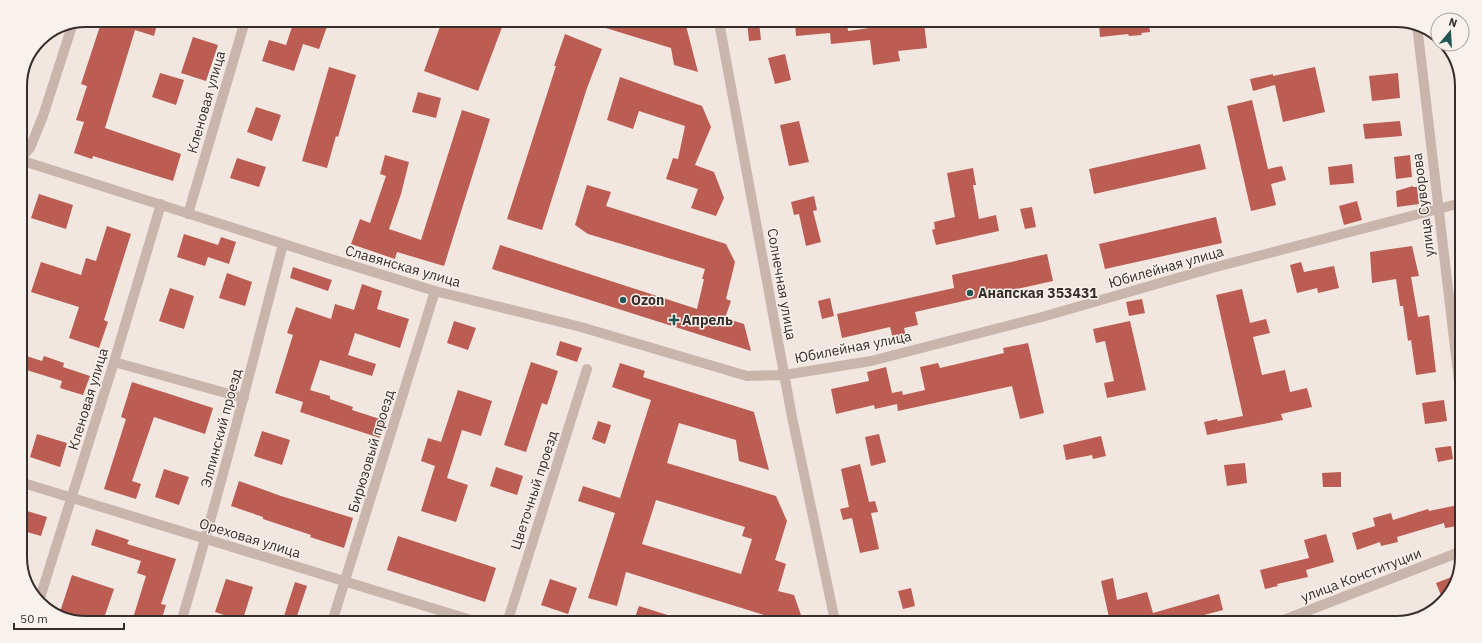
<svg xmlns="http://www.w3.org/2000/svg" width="1482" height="643" font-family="'IBM Plex Sans',sans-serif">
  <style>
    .building { fill: #bc5d53; fill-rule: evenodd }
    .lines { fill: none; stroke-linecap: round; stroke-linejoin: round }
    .minor { stroke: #c9b5ac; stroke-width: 10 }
    .poi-dot { fill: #235652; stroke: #f9f1ec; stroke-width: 1.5 }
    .labels { text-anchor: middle; stroke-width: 3; stroke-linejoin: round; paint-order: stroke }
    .street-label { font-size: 14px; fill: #372d2b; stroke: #f9f1ec }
    .poi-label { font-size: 14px; font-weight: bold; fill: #372d2b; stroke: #f9f1ec; text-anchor: start }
    .rim { fill: none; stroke: #372d2b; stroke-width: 2 }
  </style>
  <rect width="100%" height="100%" fill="#f1e6e0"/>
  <path class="building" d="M102,20H147L157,24L154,36L135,30L105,128L181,154L173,181L93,156L92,159L74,153L84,122L76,120L87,86L81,84Z
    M294,21H329L319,49L303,44L294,71L262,61L269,40L286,45Z
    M442,21L504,22L478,91L424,71Z
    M597,22H685L698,72L674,65L671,48L596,25Z
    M747,22H759L761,40L749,41Z
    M795,23H847L848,31L876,27V23H924L927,48L898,51L900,61L873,65L870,40L831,44L830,33L796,36Z
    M1099,24H1149L1150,32L1141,33L1142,35L1129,36L1128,34L1100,37Z
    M565,34L602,49L587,88L542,230L507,219L556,66H554Z
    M193,37L218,45L206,81L181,73Z
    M785,54L791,80L775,84L768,58Z
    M329,67L356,75L338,137L336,136L327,168L302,161Z
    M1315,67L1325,112L1283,122L1275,85L1253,91L1250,79L1273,74V76Z
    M160,73L184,80L176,105L152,97Z
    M1398,73L1400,98L1372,101L1369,76Z
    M620,77L702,106L711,127L695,165L714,172L724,198L716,216L691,208L698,189L666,179L673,158L678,159L685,126L639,111L633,129L607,120Z
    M418,92L441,98L436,118L412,112Z
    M1252,100L1268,169L1282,166L1286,180L1271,184L1276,205L1251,211L1227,106Z
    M256,107L281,115L272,141L247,132Z
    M462,110L490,119L444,266L397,252L395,259L351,244L360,219L370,223L386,176L380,174L385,155L409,162L401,194L389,229L421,240Z
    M799,121L809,162L789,166L780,125Z
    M1400,121L1402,136L1365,139L1363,124Z
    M1200,144L1206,169L1094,194L1089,169Z
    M1410,155L1412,177L1396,179L1394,157Z
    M237,158L266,167L259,187L230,178Z
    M1352,164L1354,183L1330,185L1328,167Z
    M973,168L976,185H973L979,219L996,215L999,231L936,245L932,230L935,229L934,222L955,217L947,173Z
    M587,185L611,192L606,206L726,244L735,262L726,299L731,301L725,318L744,324L751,351L492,269L500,245L697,309L704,279H702L705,269L588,234L575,225Z
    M1413,186V187H1417L1419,204L1397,207L1396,191Z
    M39,194L73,205L66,229L31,218Z
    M814,196L817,210L813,211L821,242L806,246L799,214L794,215L791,202Z
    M1357,201L1362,220L1344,225L1339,206Z
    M1032,207L1036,227L1025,229L1020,209Z
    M1216,217L1222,243L1105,269L1099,244Z
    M107,226L131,234L104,320L108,322L99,348L69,338L79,307L31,292L41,262L81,275L86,258L96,261Z
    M184,234L218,245L221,237L236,242L229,264L208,257L205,266L177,257Z
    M1412,246L1419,276L1411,277L1418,317L1429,315L1436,372L1416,375L1411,340L1408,341L1403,306H1400L1396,279L1372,283L1370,252Z
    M1047,254L1053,281L915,312L918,325L904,328L907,340L894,343L890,327L842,338L837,314L954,288L952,275Z
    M1301,262L1304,272L1334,266L1339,288L1318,293L1317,288L1297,293L1290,265Z
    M293,267L332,280L328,291L290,278Z
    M227,273L252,282L245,306L219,298Z
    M362,284L382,291L377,309L409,319L400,348L355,333L348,355L376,364L372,376L320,360L310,390L330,396V399L353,407L352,410L386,421L380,438L300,412L303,402L275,393L293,335L287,333L296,307L331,319L335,304L354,310Z
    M170,288L194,296L184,329L159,321Z
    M1242,289L1250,323L1266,319L1270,333L1253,337L1262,375L1285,370L1290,392L1307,388L1312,407L1281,414L1283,420L1207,435L1204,422L1217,419L1218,421L1243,416L1216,295Z
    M830,298L834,316L822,319L818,301Z
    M1142,299L1145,313L1129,316L1126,302Z
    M454,321L476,328L468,350L447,343Z
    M1130,321L1146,390L1107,398L1104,383L1114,381L1105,341L1096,343L1093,329Z
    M560,341L582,348L577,362L556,355Z
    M1028,343L1044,413L1020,419L1012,386L898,411L897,404L875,409L874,405L836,414L831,389L869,381L867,372L886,367L892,393L902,391L903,395L925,390L920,367L938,363L940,368L1004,353L1003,348Z
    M20,354L42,361L44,356L64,363L63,367L90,376L83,395L60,388L62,381L20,368Z
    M531,362L558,371L547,405L542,403L526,452L504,445Z
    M620,363L645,371L643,377L754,412L769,470L739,461L736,440L679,423L667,463L776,496L787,521L775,560L786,564L778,591L794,595L803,621H783L626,572L617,606L588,598L615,513L578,501L583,486L620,498L651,400L612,387ZM656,500L745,527L742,536L752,539L741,574L642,544Z
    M132,382L213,408L205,434L154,417L132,481L141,484L136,499L104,489L126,419L121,417Z
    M458,390L492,401L481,436L462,430L447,478L468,485L456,522L421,511L435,466L421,461L428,438L441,442Z
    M1444,400L1447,421L1425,424L1422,403Z
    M598,421L611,425L605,444L592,439Z
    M262,431L290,440L282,465L254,456Z
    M37,434L67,443L60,467L30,457Z
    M879,434L886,462L871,466L865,437Z
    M1101,436L1106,456L1093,459L1092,455L1066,460L1063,445Z
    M1451,446L1453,459L1438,462L1435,448Z
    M1245,463L1247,483L1227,486L1224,465Z
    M860,464L869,502L875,501L878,512L871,513L879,549L860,553L852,518L843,520L840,509L849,507L841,469Z
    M496,467L523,476L517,495L490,486Z
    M164,469L189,477L179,505L155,497Z
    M1341,472V487H1323L1322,473Z
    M239,481L281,496L353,518L344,548L310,537L311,535L263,519V517L231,506Z
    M1458,505V526L1445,528L1444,523L1397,537L1398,542L1381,546L1380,542L1357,550L1352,533L1375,526L1373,518L1391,513L1393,520L1428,509L1429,511Z
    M20,511L26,513L27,511L47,517L41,536L20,530Z
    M96,529L129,540L127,544L176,559L161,604L166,605L162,618H133L146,576L137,573L141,561L91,545Z
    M1326,534L1334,562L1306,570L1308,577L1277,584L1278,586L1265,589L1260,570L1309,558L1304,540Z
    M398,536L496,568L485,602L387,570Z
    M72,575L114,589L104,618H70L59,615Z
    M1457,575V582L1443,600L1436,583Z
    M1113,578L1117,600L1147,592L1153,613L1219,594L1223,610L1178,622H1110L1101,581Z
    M226,579L253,587L243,619H236L215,612Z
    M550,579L577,588L568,614L541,605Z
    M295,582L307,586L296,619H283Z
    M911,588L915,606L903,609L898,591Z
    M639,606L677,618L676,620H634Z"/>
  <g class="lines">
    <path class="minor" d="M719,22L792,417L835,621
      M1417,25L1459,382
      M20,159L30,148L43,116L72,26
      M20,160L331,259L435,291L581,327L747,376L784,375L871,361L1042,317L1212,268L1461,203
      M188,214L245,21
      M114,362L244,398
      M20,482L471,620
      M39,601L114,362L161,204
      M182,619C219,494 251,369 283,244
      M333,619L435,291
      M508,620L587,369
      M1276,623L1457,553"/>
  </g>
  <g class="poi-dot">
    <circle cx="970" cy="293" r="4"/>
    <circle cx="623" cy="300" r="4"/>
    <path d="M672 314h4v4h4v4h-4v4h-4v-4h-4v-4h4z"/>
  </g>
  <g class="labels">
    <g class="street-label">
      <text transform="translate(206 102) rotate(-74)" y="5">Кленовая улица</text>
      <text transform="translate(1423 205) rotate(-97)" y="5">улица Суворова</text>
      <text transform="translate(403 266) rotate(16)" y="5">Славянская улица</text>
      <text transform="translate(1166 267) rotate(-16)" y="5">Юбилейная улица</text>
      <text transform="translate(782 284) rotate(80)" y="5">Солнечная улица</text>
      <text transform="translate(853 347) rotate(-11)" y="5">Юбилейная улица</text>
      <text transform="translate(88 399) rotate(-73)" y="5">Кленовая улица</text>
      <text transform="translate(221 428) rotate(-75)" y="5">Эллинский проезд</text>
      <text transform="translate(371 451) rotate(-73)" y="5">Бирюзовый проезд</text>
      <text transform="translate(534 490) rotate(-72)" y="5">Цветочный проезд</text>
      <text transform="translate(250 538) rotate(17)" y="5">Ореховая улица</text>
      <text transform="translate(1361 575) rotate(-21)" y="5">улица Конституции</text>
    </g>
    <g class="poi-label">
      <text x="978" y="298">Анапская 353431</text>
      <text x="631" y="305">Ozon</text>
      <text x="682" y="325">Апрель</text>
    </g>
  </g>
  <path d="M0 0H1482V643H0ZM86 27H1396A59 59 0 0 1 1455 86V557A59 59 0 0 1 1396 616H86A59 59 0 0 1 27 557V86A59 59 0 0 1 86 27Z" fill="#f9f1ec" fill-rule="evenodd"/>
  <path class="rim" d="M86 27H1396A59 59 0 0 1 1455 86V557A59 59 0 0 1 1396 616H86A59 59 0 0 1 27 557V86A59 59 0 0 1 86 27Z"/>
  <g transform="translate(1450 32) rotate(18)"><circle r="19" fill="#f9f1ec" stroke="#aba39f"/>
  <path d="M0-3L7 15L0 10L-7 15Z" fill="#235652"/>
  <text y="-6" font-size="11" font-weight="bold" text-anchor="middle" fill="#372d2b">N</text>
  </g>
  <path d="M14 623v6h110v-6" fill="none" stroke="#372d2b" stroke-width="2"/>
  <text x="20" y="623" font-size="12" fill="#372d2b" stroke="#f9f1ec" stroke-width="3" paint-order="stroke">50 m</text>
</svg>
